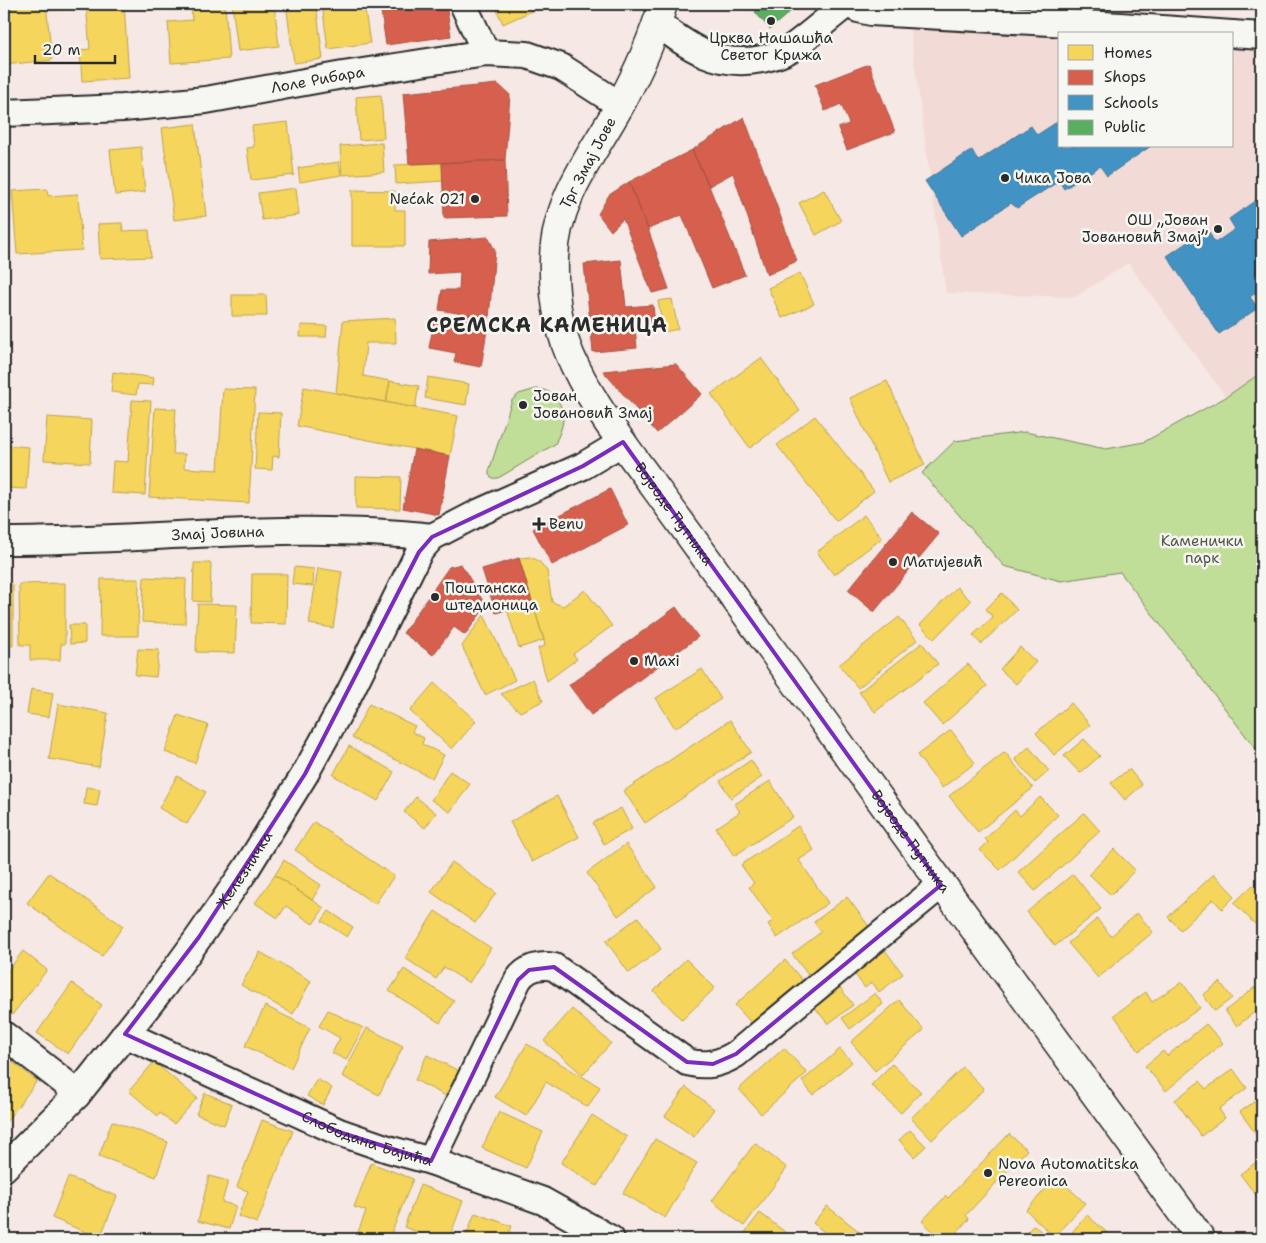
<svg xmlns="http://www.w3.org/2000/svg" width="1266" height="1243" font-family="'Shantell Sans',sans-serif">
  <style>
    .built { fill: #f2dad6 }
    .green { fill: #c0de97; stroke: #768461 }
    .homes { fill: #f6d55c; stroke: #b9a24d }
    .shops { fill: #d6604d; stroke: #a35043 }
    .schools { fill: #4393c3; stroke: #3c7495 }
    .public { fill: #5aae61; stroke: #4c8751 }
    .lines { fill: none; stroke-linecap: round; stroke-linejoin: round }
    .minor-casing { stroke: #2b2b2b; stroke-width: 30 }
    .major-casing { stroke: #2b2b2b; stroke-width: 31 }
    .minor { stroke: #f6f6f2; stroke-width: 26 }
    .major { stroke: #f6f6f2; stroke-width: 28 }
    .marked { fill: none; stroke: #7b2cbf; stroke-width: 4; stroke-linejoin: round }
    .poi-dot { fill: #2b2b2b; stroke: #f6f6f2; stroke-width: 2 }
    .labels { text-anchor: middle; stroke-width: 5; stroke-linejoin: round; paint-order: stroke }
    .poi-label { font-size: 15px; fill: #2b2b2b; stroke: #f6f6f2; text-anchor: start }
    .street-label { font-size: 15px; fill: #2b2b2b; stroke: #f6f6f2 }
    .park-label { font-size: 15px; fill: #505846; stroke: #f6f6f2 }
    .district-label { font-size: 20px; font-weight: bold; letter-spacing: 1px; fill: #2b2b2b; stroke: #f6f6f2 }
  </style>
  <rect width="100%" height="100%" fill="#f6e8e4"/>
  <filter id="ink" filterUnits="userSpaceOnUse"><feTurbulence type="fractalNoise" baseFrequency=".02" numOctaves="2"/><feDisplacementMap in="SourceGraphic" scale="10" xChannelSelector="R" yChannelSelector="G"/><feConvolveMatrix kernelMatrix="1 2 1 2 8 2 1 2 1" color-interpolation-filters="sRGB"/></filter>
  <g filter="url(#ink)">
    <path class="built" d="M910,30L1060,36V146H1232V39H1262V372L1226,397L1128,263L1075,297L946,293Z"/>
    <path class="green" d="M1262,372V757L1120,572L1061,581L1004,566L922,473L955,441L1025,432L1106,449L1144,442L1226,397Z
      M536,389C554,389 564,404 563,421C562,429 558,437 555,444L500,477C495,479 493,479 489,475V471L512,400L519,394Z"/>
    <path class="homes" d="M4,4H46L52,60L4,65Z
      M51,4H65L66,9L51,10Z
      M86,4H124L129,78L82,81L80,50L90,49Z
      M191,4H225L229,59L171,63L168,22L192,20Z
      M232,4H274L279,46L238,51Z
      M286,4H316L323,59L294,63Z
      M322,4H364L370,43L328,49Z
      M494,4H547L503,24Z
      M1190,4H1213L1192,10Z
      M381,95L384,138L359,140L356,97Z
      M288,122L294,175L251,180L247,148L254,147L252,126Z
      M195,124L206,216L174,220L162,128Z
      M382,143L384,172L342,175L340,146Z
      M141,147L145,192L115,195L110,150Z
      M339,162L341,175L300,182L298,168Z
      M442,163L443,181L396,184L395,165Z
      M296,188L299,215L262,220L258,193Z
      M47,189L48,196L78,194L82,250L17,254L12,191Z
      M352,190L395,191V210H405V246H352Z
      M824,190L841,221L816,235L799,203Z
      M122,223L123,231L149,230L151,257L100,259L98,224Z
      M800,273L814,304L782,318L768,288Z
      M232,295H266L267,316H232Z
      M672,299L678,329L664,332L658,301Z
      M395,318L396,343H366L363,376L390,381L386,402L336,393L343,321Z
      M301,325L327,326L326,337H300Z
      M761,358L800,411L750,448L711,394Z
      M113,372L154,378L153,385L138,384L136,395L111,392Z
      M428,377L469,384L466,405L425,398Z
      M390,381L419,386L415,408L386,402Z
      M887,381L925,465L888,482L850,398Z
      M304,387L458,416L450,456L297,426Z
      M223,389L255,390L249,503L149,497L155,408L176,409L173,454H185L184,468L218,470Z
      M132,400L151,401L145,495L111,493L113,461L128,462Z
      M258,412L281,413L279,457L273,456L272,470L255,469Z
      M815,416L874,491L836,521L777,445Z
      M47,417L92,420L90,463L44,460Z
      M4,445L29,447L26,489L4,488Z
      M356,476L401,477L400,509L356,508Z
      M864,515L882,538L834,575L817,552Z
      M530,557L539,561L547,571L552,602L563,606L585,590L612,626L573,654L577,659L547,681L538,648L545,646L544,640L519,558Z
      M194,563H211L210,602L193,601Z
      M294,567L314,569L313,586L292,584Z
      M318,568L342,572L333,628L309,624Z
      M252,574H287L286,624L251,623Z
      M144,577L186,579L185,624L142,622Z
      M101,579H139L138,636H100Z
      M65,583V644H61L60,660H30V645H20L19,584Z
      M4,585H13V646H9V658H4Z
      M957,587L971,601L934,639L920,625Z
      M1002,593L1017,610L981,644L973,635L993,617L986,609Z
      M532,602L544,640L519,648L507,609Z
      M198,604L237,605L235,653L196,652Z
      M484,615L515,680L485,695L462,646Z
      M899,617L917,640L858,688L839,665Z
      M69,625H85V643L70,644Z
      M922,643L938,664L875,712L859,692Z
      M1020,647L1036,662L1016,684L1000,669Z
      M138,649L159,650L156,677L135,675Z
      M968,664L987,686L942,725L923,703Z
      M702,669L721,699L675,728L656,698Z
      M533,679L543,701L520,712L501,694Z
      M434,683L476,721L452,749L410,711Z
      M31,689L53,693L49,717L27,714Z
      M1071,703L1090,725L1054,755L1036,733Z
      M58,704L108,713L99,767L49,759Z
      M369,704L415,726L412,732L424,738L422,744L444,755L432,778L352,738Z
      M178,715L208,725L195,763L165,752Z
      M730,720L751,752L645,823L624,791Z
      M951,730L975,763L942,788L917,755Z
      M1084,739L1100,756L1080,773L1064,756Z
      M349,746L394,772L378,801L333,775Z
      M1029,747L1049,771L1035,783L1015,759Z
      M1005,752L1033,788L978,832L949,796Z
      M751,760L762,777L731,798L720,781Z
      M1129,769L1142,785L1125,800L1111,783Z
      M450,771L470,784L450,812L431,800Z
      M177,776L206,792L187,824L159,808Z
      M770,781L793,817L734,856L716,828L740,812L735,804Z
      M86,787L100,789L97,806L84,804Z
      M557,796L579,837L532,862L510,822Z
      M416,797L436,813L425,828L404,812Z
      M1040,797L1058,815L1000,870L980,850L988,842L985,839L1015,810L1020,816Z
      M621,808L632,829L604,844L593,823Z
      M1084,813L1100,831L1035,891L1018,872Z
      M314,822L394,876L375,904L295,850Z
      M798,826L814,850L799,860L828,903L777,938L768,924L773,921L749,887L754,883L741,865Z
      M626,844L657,887L618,916L587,873Z
      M1114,849L1135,870L1111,895L1089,874Z
      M284,860L321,885L312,900L275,875Z
      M452,862L496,893L475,923L431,892Z
      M49,873L123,926L102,956L27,903Z
      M1073,874L1101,909L1055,946L1027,912Z
      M1214,874L1235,896L1222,909L1213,899L1181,930L1168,917Z
      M275,875L324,908L313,924L286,906L278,918L255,903Z
      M1253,885L1262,894V931L1234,903Z
      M847,897L874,933L812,980L792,954L821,932L814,922Z
      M329,911L353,927L347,937L322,921Z
      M435,911L491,948L469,983L444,967L436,979L405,958Z
      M1137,913L1153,932L1098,978L1068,943L1097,919L1111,936Z
      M638,917L661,949L629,973L606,941Z
      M884,949L903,974L879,992L872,982L865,988L853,972Z
      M23,951L47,970L12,1015L4,1009V976Z
      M260,952L311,981L293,1014L241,985Z
      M686,959L715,988L682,1020L654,991Z
      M785,960L803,981L753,1025L735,1005Z
      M404,969L454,1001L440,1023L389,991Z
      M1182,982L1200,1008L1139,1051L1114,1015L1146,992L1152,1002Z
      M1220,982L1232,998L1215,1011L1203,995Z
      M72,983L102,1005L68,1054L37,1033Z
      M839,986L853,1005L828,1024L813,1005Z
      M1255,987L1262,995V1006L1237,1026L1225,1011Z
      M875,993L883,1004L850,1029L842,1018Z
      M899,1000L924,1030L875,1071L851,1042Z
      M265,1006L310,1028L291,1068L245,1046Z
      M572,1009L611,1043L583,1075L544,1041Z
      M328,1010L363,1028L346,1060L332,1053L340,1038L319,1026Z
      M1206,1024L1223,1043L1166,1091L1145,1066L1163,1051L1167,1056Z
      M367,1028L403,1046L379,1095L342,1076Z
      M527,1044L600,1087L588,1107L546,1082L526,1116L495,1097Z
      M784,1048L807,1073L761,1114L739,1089Z
      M840,1049L852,1062L813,1095L802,1081Z
      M427,1055L459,1071L446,1096L415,1080Z
      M10,1060L37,1081L4,1125V1068Z
      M154,1062L197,1098L174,1124L160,1113L158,1116L129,1091Z
      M892,1064L921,1092L901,1113L871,1085Z
      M963,1067L984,1089L932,1140L911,1118Z
      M1233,1069L1247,1088L1219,1109L1225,1118L1201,1136L1175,1100L1200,1081L1206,1089Z
      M317,1079L332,1088L323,1105L307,1096Z
      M686,1087L714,1109L694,1137L665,1116Z
      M205,1093L232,1104L224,1125L196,1114Z
      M1262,1096V1141H1261L1240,1112Z
      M499,1112L543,1132L526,1168L482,1148Z
      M592,1115L627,1137L597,1186L561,1163Z
      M262,1120L293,1131L257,1223L238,1216L248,1191L237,1187Z
      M112,1121L168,1142L156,1177L99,1156Z
      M910,1130L926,1146L914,1157L899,1140Z
      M1009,1134L1027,1150L966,1215L969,1219L955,1234L957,1237L955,1239H941L922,1221L946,1196L948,1198Z
      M655,1139L697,1163L665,1218L623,1193Z
      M755,1143L787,1168L744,1226L712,1201Z
      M1262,1158V1203L1240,1174Z
      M371,1163L413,1179L389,1239H375L358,1232L366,1211L354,1207Z
      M209,1176L228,1181L222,1202L236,1206L229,1229L198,1221Z
      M68,1177L117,1196L100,1238L52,1218Z
      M1057,1177L1085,1203L1054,1237L1026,1210Z
      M420,1185L463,1201L449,1239H426L428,1236L404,1227Z
      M827,1206L866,1237L864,1239H833L813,1223Z
      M475,1213L512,1226L507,1239H465Z
      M760,1213L790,1236L788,1239H740Z
      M1087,1215L1114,1239H1066Z
      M1034,1225L1049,1239H1020Z
      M540,1232L560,1239H537Z"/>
    <path class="shops" d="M380,4H446L451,36L386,45Z
      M869,64L895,132L847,150L838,128L849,124L841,104L825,111L815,85Z
      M498,84L510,95L505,160L409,164L403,93Z
      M744,117L797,261L767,275L733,173L709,186L692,150Z
      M692,150L709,186L745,275L712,288L682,215L648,229L629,182Z
      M505,160L507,216L444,218L442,163Z
      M629,182L648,229L669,289L652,293L623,219L611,231L598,214L609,195Z
      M488,237L495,250L489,318L439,310L442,290H459L460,272L428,274L429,242Z
      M621,260L626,307L653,305L655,325L635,327L637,348L593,352L584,264Z
      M461,314L489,318L481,367L454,362L456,353L429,348L434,322L459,326Z
      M676,364L702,394L657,433L603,371Z
      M414,449L450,456L439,515L403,508Z
      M610,489L628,525L552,565L533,529Z
      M912,512L939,534L874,612L848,590Z
      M519,558L532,602L496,613L482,569Z
      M461,564L486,606L465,635L454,627L433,655L403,633L449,567Z
      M676,607L698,637L591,715L569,685Z"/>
    <path class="schools" d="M1060,120V146H1151L1107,176L1100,166L1064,189L1059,181L1017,208L1011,203L961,236L925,181L972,150L978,161L1031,126L1037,135Z
      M1262,196V288L1250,297L1258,308L1219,334L1167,256L1207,229L1215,243L1235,229L1229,219Z"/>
    <path class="public" d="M739,4H786L792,10L770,29L755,12L758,10L747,9Z"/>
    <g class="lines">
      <g class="minor-casing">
        <g id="minor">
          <path d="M463,4L486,53"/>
          <path d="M847,4L858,9L871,12L1120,26L1232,34"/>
          <path d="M657,23C690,48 718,68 762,59C771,57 782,54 790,49C810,35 828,18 847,4"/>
          <path d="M1232,34L1262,36"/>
          <path id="s1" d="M4,113L123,108L206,100L343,75L486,53L527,55L561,67L620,105"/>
          <path id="s2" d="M4,541C146,541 290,521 432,537"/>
          <path id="s3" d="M125,1034L339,1132L388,1149L431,1161L543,1201L611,1239"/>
          <path d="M4,1035L64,1082L77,1095"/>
          <path d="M431,1161L518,980C526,968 540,964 554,967L687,1062C706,1067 720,1064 736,1054L941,885"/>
          <path id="s4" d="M4,1168L77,1095L162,988L199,937L246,869L305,774L350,692L419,552L432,537L480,512L583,466L623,442"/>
        </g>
      </g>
      <g class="major-casing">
        <g id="major">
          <path id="s5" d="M663,4C653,38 637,74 620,105C593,154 555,200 554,259C553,295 559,334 575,366C596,410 627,449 656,489C695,542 733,596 772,650C914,847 1057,1043 1201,1239"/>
        </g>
      </g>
      <use href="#minor" class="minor"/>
      <use href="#major" class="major"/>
    </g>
  </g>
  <path class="marked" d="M623,442L941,885L736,1054L713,1064L687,1062L554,967L529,970L518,980L431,1161L339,1132L125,1034L199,937L305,774L419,552L432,537L583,466Z"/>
  <g class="poi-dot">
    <circle cx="771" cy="21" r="5"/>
    <circle cx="1005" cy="178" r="5"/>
    <circle cx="475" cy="199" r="5"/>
    <circle cx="1218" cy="229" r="5"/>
    <circle cx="523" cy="405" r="5"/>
    <path d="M536.5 516.5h5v5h5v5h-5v5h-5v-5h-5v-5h5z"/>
    <circle cx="893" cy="562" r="5"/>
    <circle cx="435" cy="597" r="5"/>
    <circle cx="634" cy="661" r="5"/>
    <circle cx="988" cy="1173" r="5"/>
  </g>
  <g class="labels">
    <g class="poi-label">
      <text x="771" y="43" text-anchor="middle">Црква Нашашћа<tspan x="771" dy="17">Светог Крижа</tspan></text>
      <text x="1015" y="183">Чика Јова</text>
      <text x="465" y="204" text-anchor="end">Nećak 021</text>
      <text x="1208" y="225" text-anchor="end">ОШ „Јован<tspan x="1208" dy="17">Јовановић Змај”</tspan></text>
      <text x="533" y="401">Јован<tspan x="533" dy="17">Јовановић Змај</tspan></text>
      <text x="549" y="529">Benu</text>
      <text x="903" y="567">Матијевић</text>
      <text x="445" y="593">Поштанска<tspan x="445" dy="17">штедионица</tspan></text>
      <text x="644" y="666">Maxi</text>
      <text x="998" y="1169">Nova Automatitska<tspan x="998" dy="17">Pereonica</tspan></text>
    </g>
    <g class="street-label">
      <text dy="5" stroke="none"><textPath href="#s1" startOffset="316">Лоле Рибара</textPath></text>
      <text transform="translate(588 163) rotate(-62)" y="5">Трг Змај Јове</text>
      <text dy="5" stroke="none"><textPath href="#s5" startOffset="568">Војводе Путника</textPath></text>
      <text dy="5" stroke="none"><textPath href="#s2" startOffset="214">Змај Јовина</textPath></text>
      <text dy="5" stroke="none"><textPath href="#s5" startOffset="972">Војводе Путника</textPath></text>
      <text dy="5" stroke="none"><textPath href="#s4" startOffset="384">Железничка</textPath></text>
      <text dy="5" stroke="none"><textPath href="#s3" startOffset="264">Слободана Бајића</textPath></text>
    </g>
    <g class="park-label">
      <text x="1202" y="546">Каменички<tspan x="1202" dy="17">парк</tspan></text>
    </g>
    <g class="district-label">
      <text x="547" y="332">СРЕМСКА КАМЕНИЦА</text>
    </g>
  </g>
  <rect width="1266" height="1243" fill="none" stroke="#f6f6f2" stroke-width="20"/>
  <rect x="10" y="10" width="1246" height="1223" fill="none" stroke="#2b2b2b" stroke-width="2" filter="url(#ink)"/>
  <rect x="1058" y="32" width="175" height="115" fill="#f6f6f2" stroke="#a5a5a2"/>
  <rect x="1068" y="45" width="25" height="15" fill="#f6d55c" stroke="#a5a5a2"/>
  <text x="1104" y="58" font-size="15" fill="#2b2b2b">Homes</text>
  <rect x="1068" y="70" width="25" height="15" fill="#d6604d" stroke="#a5a5a2"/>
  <text x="1104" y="82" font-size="15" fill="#2b2b2b">Shops</text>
  <rect x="1068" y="95" width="25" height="15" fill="#4393c3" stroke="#a5a5a2"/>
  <text x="1104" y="108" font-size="15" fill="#2b2b2b">Schools</text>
  <rect x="1068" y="120" width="25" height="15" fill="#5aae61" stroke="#a5a5a2"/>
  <text x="1104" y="132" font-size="15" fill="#2b2b2b">Public</text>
  <path d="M35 55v8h80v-8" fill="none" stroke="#2b2b2b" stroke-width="2.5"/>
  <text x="42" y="55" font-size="15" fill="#2b2b2b" stroke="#f6f6f2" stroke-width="4" paint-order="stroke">20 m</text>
</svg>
